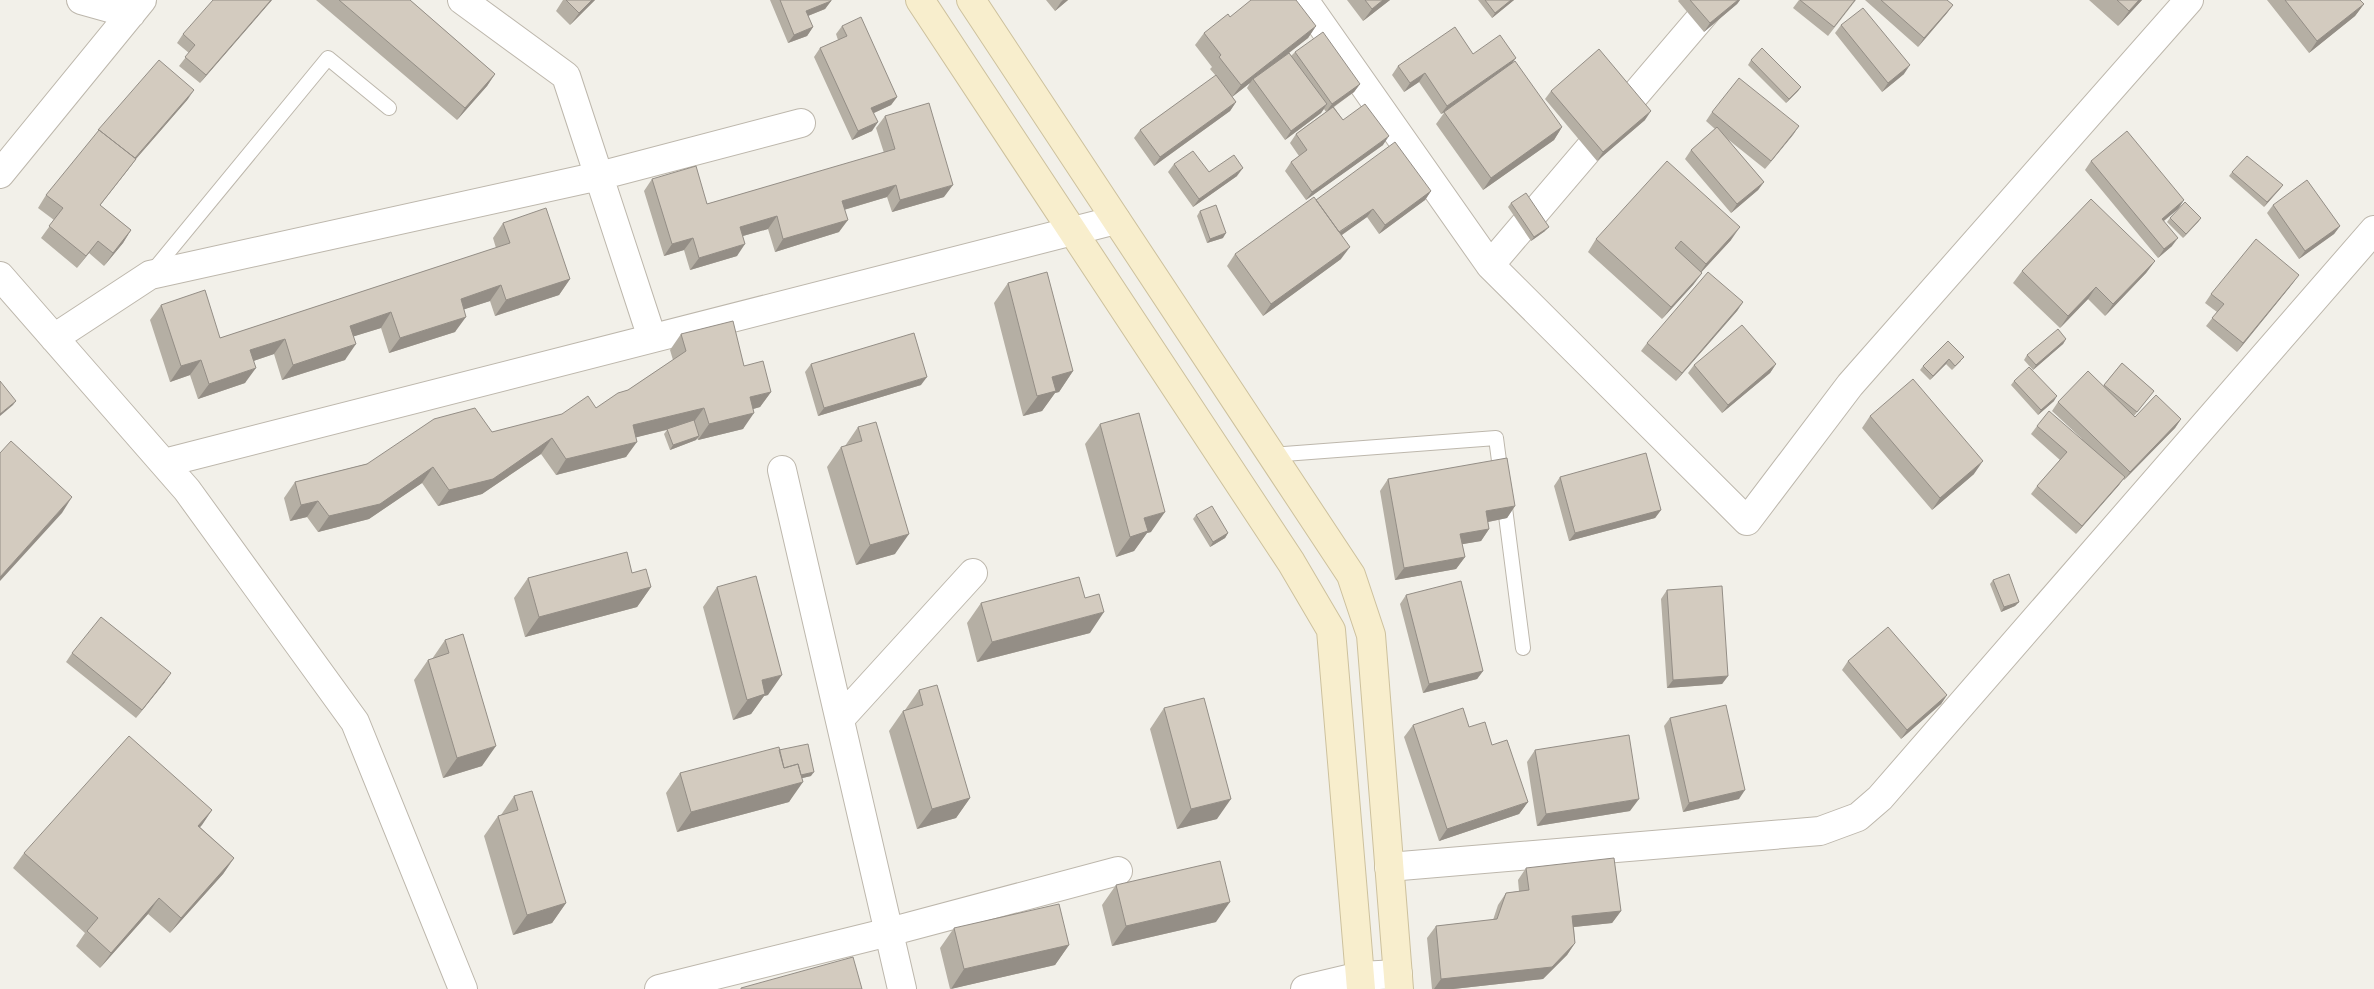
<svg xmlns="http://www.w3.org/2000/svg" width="2374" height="989" font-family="Signika,sans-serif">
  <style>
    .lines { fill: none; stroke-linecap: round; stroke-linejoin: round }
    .lane-casing { stroke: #bdb7ac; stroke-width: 16 }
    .street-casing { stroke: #bdb7ac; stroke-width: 30 }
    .secondary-casing { stroke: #cdc19d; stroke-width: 30 }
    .lane { stroke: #fff; stroke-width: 14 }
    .street { stroke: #fff; stroke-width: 28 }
    .secondary { stroke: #f8eecd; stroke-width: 28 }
    .wall { fill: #b5afa4 }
    .shaded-wall { fill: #948e86 }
    .building { fill: #d3cbbf; stroke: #948e86 }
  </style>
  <rect width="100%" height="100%" fill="#f2f0e9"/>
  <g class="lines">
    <g class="lane-casing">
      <path id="lane" d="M152,272L328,58L389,108
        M1271,455L1496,438L1501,476
        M1504,500L1523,648"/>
    </g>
    <g class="street-casing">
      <path id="street" d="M81,0L131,14
        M462,0L566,76L652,338
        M1304,0L1490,265L1747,521L1850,385L2189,0
        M0,174L142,0
        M1490,265L1716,0
        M0,276L187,490L355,722L463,989
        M54,338L150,275L599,176L801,123
        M164,463L1116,220
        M782,470L902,989
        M840,719L973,573
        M1389,867L1820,831L1858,817L1880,798L2374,230
        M659,989L889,932L1118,871
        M1305,989L1360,976L1398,974"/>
    </g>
    <g class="secondary-casing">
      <path id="secondary" d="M920,0L1291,562L1331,630L1361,989
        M971,0L1351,575L1371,635L1399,989"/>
    </g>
    <use href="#lane" class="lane"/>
    <use href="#street" class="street"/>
    <use href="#secondary" class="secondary"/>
  </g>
  <path class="wall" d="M272,0L200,83L179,66L189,53L177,43L183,34Z
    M316,0H410L495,74L487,86L457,120Z
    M563,0H595L570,25L556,11Z
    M770,0H831V1L825,9L808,16L813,27L807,36L788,43Z
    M1046,0H1068L1055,11Z
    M1347,0H1390L1363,21Z
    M1478,0H1514L1492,18Z
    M1679,0H1740L1737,4L1704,32L1678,1Z
    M1799,0H1856L1828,36L1793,8Z
    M1865,0H1947L1953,5L1947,13L1918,47Z
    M2089,0H2142L2118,26Z
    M2267,0H2360L2364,4L2355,16L2309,53Z
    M1230,17L1316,26L1308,38L1289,53L1291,56L1295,52L1360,84L1354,92L1334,107L1343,120L1383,145L1306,200L1285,171L1291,162L1299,156L1290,143L1296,134L1326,112L1324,109L1321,113L1285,140L1247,88L1250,83L1232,97L1236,102L1230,111L1154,166L1134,138L1140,130L1216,76L1210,69L1212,67L1195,45L1204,33Z
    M1841,25L1904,74L1882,92L1835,33Z
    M842,26L897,97L891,105L874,113L872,131L852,140L814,57L820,48L838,40L836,34Z
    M1473,54L1513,63L1562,127L1554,140L1483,190L1436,124L1444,113L1441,114L1419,82L1404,92L1392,75L1398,66Z
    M1751,60L1801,87L1798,91L1786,103L1748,65Z
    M1551,91L1645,120L1597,161L1545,99Z
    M188,99L136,159L127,171L100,205L131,230L123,243L104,266L89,253L77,268L41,238L54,220L38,208L46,195Z
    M1712,112L1799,126L1765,169L1725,137L1764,182L1758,190L1731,213L1685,159L1691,150L1715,129L1706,121Z
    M885,116L944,197L892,212L887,197L844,210L839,232L775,252L768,229L743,236L737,256L690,270L684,250L664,256L644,191L652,179L707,204L884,153L876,128Z
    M2091,161L2184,200L2178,209L2164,221L2172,246L2158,258L2085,170Z
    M1174,164L1209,172L1237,176L1193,207L1168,172Z
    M2232,172L2283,185L2264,207L2229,176Z
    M1431,191L1425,200L1379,234L1367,217L1342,235L1341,259L1263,316L1227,266L1235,254L1316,200Z
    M1511,203L1545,231L1531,241L1508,207Z
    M2273,205L2340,226L2334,234L2299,259L2267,213Z
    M1200,211L1223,238L1207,243L1197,216Z
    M2170,218H2201L2198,222L2183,238L2167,222Z
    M503,223L570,279L559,295L495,316L490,301L464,309L455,332L389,353L381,328L354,336L345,360L282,380L274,354L253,361L245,383L198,399L190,375L170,382L150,320L161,305L220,338L496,248L493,238Z
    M1596,239L1731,240L1701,272L1702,273L1693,285L1662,319L1588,252Z
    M2155,261L2146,273L2105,316L2088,299L2060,328L2013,283L2022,271Z
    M1008,283L1073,371L1059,392L1055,393L1042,411L1023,416L994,303Z
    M2293,283L2237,352L2206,326L2217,312L2205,303L2211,294Z
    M1743,302L1737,311L1676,381L1641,351L1647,343Z
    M681,334L744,366L771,392L760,407L753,409L743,429L698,440L697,438L696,440L670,450L664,434L667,430L636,437L626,457L556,475L541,454L482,494L438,506L422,483L369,519L318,532L307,517L290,521L284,498L295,482L492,432L596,408L628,390L673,360L670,350Z
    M2066,339L2063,344L2033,370L2024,360L2027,355Z
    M1948,341L1961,361L1952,370L1946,364L1930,380L1920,370L1923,366Z
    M2122,363L2154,391L2134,416L2135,417L2181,419L2175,428L2124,480L2123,479L2119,485L2076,534L2031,494L2037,486L2060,460L2031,434L2037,426L2082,439L2052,411L2058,402L2103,386Z
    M811,364L921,385L818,416L805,372Z
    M1776,364L1770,373L1722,413L1688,373L1694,365Z
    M2014,381L2054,401L2038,415L2011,385Z
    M1870,416L1974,474L1932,510L1862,428Z
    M1100,424L1151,532L1147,533L1134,551L1116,557L1085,444Z
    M858,427L895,554L856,565L827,467L841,447L845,446Z
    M1560,477L1661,510L1655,518L1569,541L1554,486Z
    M1388,479L1515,506L1507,518L1488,522L1489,529L1481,541L1462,544L1465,557L1456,569L1395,580L1380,491Z
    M1196,515L1228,533L1225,538L1210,547L1193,519Z
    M632,573L651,587L637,607L525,637L514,598L528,578Z
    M1993,580L2019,602L2015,606L2001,612L1990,584Z
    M717,587L768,695L764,696L751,714L733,720L703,607Z
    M1667,590L1728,676L1722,684L1667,688L1661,599Z
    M1406,595L1483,671L1477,679L1423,693L1400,604Z
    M981,603L1090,633L977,662L967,623Z
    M445,640L482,766L443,778L414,680L428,660L432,659Z
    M72,653L165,682L136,718L66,662Z
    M1848,661L1947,695L1941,704L1901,739L1842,670Z
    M919,690L970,798L956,818L917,829L889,731L903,711L905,710Z
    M1164,708L1217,819L1177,829L1150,729Z
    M1670,718L1739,799L1683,812L1664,726Z
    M1413,725L1469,727L1528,802L1519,814L1439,841L1404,737Z
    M779,750L811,776L802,778L789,802L677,832L666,793L680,773Z
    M1535,750L1630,811L1537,826L1527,762Z
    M514,796L566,903L552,923L513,935L484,836L498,816L501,815Z
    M212,810L200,827L234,858L223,874L170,933L148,914L100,968L76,946L85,933L13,868L24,853Z
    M1526,868L1621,911L1612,923L1574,927L1575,943L1567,955L1543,979L1453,989H1432L1427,938L1436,926L1493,920L1498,905L1506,893L1519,891L1518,880Z
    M1116,885L1216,922L1112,946L1102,905Z
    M954,928L1069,945L1055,965L950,989L940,948Z"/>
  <path class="shaded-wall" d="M271,0H272L200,83L206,75Z
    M592,0H595L570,25L579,13Z
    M1063,0H1068L1055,11L1061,2Z
    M1383,0H1390L1363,21L1372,9Z
    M1511,0H1514L1492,18L1495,13Z
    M1738,0H1740L1737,4L1704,32L1710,23Z
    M2139,0H2142L2118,26L2129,11Z
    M831,1L825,9L800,19L806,11Z
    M2364,4L2355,16L2309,53L2317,41Z
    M1953,5L1947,13L1918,47L1924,38Z
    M1316,26L1308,38L1254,80L1253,79L1250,83L1232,97L1241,85Z
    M813,27L807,36L788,43L794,35Z
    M1516,58L1510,66L1441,114L1447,106Z
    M1910,65L1904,74L1882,92L1888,83Z
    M1425,73L1419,82L1404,92L1410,83Z
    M495,74L487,86L457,120L465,108Z
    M1360,84L1354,92L1326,112L1332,104Z
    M1801,87L1798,91L1786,103L1789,99Z
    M194,90L188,99L127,169L133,161Z
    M897,97L891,105L865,117L871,108Z
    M1236,102L1230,111L1154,166L1160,157Z
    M1327,104L1321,113L1285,140L1291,131Z
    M1651,111L1645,120L1597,161L1603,152Z
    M878,122L872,131L852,140L858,131Z
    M1799,126L1793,135L1765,169L1771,161Z
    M1562,127L1554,140L1483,190L1491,178Z
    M1389,136L1383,145L1306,200L1312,192Z
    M136,159L127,171L91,217L100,205Z
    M1243,168L1237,176L1193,207L1199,199Z
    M1764,182L1758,190L1731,213L1737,204Z
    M896,185L887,197L833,213L842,201Z
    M953,185L944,197L892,212L900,200Z
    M2283,185L2280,189L2264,207L2267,202Z
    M1431,191L1425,200L1379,234L1385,225Z
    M2184,200L2178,209L2156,227L2162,219Z
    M1373,209L1367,217L1333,241L1339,233Z
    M777,216L768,229L732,239L740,227Z
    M2201,218L2198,222L2183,238L2186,234Z
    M848,220L839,232L775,252L783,239Z
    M2340,226L2334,234L2299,259L2305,251Z
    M1549,227L1545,231L1531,241L1534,237Z
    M1740,227L1731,240L1697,277L1706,264Z
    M131,230L123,243L104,266L113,253Z
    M1226,233L1223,238L1207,243L1210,239Z
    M693,238L684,250L664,256L672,244Z
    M2178,238L2172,246L2158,258L2164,249Z
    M98,241L89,253L77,268L86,256Z
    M745,244L737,256L690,270L699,258Z
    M1350,247L1341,259L1263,316L1271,304Z
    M2155,261L2146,273L2105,316L2113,304Z
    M1702,273L1693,285L1662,319L1671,307Z
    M2299,275L2293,283L2237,352L2243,343Z
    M570,279L559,295L495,316L506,300Z
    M501,285L490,301L450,314L461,299Z
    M2096,287L2088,299L2060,328L2068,316Z
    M1743,302L1737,311L1676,381L1682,373Z
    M391,312L381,328L339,341L350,326Z
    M466,317L455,332L389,353L400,338Z
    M285,339L274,354L239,366L250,350Z
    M2066,339L2063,344L2033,370L2036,365Z
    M356,344L345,360L282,380L293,365Z
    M1949,359L1946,364L1930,380L1933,376Z
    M201,360L190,375L170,382L181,366Z
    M1776,364L1770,373L1722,413L1728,405Z
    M256,368L245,383L198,399L209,384Z
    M1073,371L1059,392L1055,393L1042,411L1023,416L1052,377Z
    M927,377L921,385L818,416L824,408Z
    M771,392L760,407L739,413L750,397Z
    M2057,396L2054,401L2038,415L2041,410Z
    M16,401L13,405L0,416V414Z
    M704,408L693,423L622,441L633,425Z
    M754,413L743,429L698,440L709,424Z
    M2181,419L2175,428L2124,480L2130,472Z
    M699,436L696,440L670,450L673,445Z
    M552,438L541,454L482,494L438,506L449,490Z
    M637,442L626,457L556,475L566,459Z
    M1983,461L1974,474L1932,510L1940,498Z
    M433,467L422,483L369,519L318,532L329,516Z
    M2125,477L2119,485L2076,534L2082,526Z
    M72,497L62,513L0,581V577Z
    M318,501L307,517L290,521L301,505Z
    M1515,506L1507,518L1478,524L1486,511Z
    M1661,510L1655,518L1569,541L1575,533Z
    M1165,512L1151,532L1147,533L1134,551L1116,557L1144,518Z
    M1489,529L1481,541L1452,546L1460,534Z
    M1228,533L1225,538L1210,547L1213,542Z
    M909,534L895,554L856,565L870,545Z
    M1465,557L1456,569L1395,580L1404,568Z
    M651,587L637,607L525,637L539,617Z
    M2019,602L2015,606L2001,612L2004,607Z
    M1104,612L1090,633L977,662L992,642Z
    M1483,671L1477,679L1423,693L1429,684Z
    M171,673L165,682L136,718L142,710Z
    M782,675L768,695L764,696L751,714L733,720L762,680Z
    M1728,676L1722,684L1667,688L1673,680Z
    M1947,695L1941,704L1901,739L1907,730Z
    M496,746L482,766L443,778L457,758Z
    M814,772L811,776L782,783L785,778Z
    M803,782L789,802L677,832L691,812Z
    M1745,790L1739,799L1683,812L1689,803Z
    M970,798L956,818L917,829L932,809Z
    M1231,799L1217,819L1177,829L1191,809Z
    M1639,799L1630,811L1537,826L1546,814Z
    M1528,802L1519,814L1439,841L1447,829Z
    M212,810L202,825L187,841L198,826Z
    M234,858L223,874L170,933L181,918Z
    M159,898L148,914L100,968L111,953Z
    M1230,902L1216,922L1112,946L1126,926Z
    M566,903L552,923L513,935L527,915Z
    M1621,911L1612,923L1564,928L1572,916Z
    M1575,943L1567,955L1543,979L1453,989H1434L1441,979Z
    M1069,945L1055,965L951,989L964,969Z"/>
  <path class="building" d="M213,0H271L206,75L185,57L195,45L183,34Z
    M339,0H410L495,74L465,108Z
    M566,0H592L579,13Z
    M780,0H831V1L806,11L813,27L794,35Z
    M1251,0H1296L1316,26L1241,85L1219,57L1221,55L1204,33L1228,14L1230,17Z
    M1365,0H1383L1372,9Z
    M1485,0H1511L1495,13Z
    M1690,0H1738L1710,23Z
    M1800,0H1855L1834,27Z
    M1881,0H1947L1953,5L1924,38Z
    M2117,0H2139L2129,11Z
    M2285,0H2360L2364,4L2317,41Z
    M1863,8L1910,65L1888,83L1841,25Z
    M861,17L897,97L871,108L878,122L858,131L820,48L847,36L842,26Z
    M1455,27L1473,54L1500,35L1516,58L1447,106L1425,73L1410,83L1398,66Z
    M1323,32L1360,84L1332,104L1295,52Z
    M1762,48L1801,87L1789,99L1751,60Z
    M1599,49L1651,111L1603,152L1551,91Z
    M1289,53L1327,104L1291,131L1253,79Z
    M159,60L194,90L135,158L99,130H98Z
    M1515,61L1562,127L1491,178L1444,112Z
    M1216,75L1236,102L1160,157L1140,130Z
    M1739,78L1799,126L1771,161L1712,112Z
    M929,103L953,185L900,200L896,185L842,201L848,220L783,239L777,216L740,227L745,244L699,258L693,238L672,244L652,179L696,166L707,204L895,149L885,116Z
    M1365,104L1389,136L1312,192L1291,162L1307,150L1296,134L1333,107L1343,120Z
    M1717,127L1764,182L1737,204L1691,150Z
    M99,130L136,159L100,205L131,230L113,253L98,241L86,256L49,226L63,208L46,195Z
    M2127,131L2184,200L2162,219L2178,238L2164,249L2091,161Z
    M1395,142L1431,191L1385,225L1373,209L1339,232L1316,200Z
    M1193,151L1209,172L1234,155L1243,168L1199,199L1174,164Z
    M2247,156L2283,185L2267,202L2232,172Z
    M1667,161L1740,227L1706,264L1681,241L1675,248L1702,273L1671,307L1596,239Z
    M2307,180L2340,226L2305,251L2273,205Z
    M1526,193L1549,227L1534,237L1511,203Z
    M1314,197L1350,247L1271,304L1235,254Z
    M2091,199L2155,261L2113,304L2096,287L2068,316L2022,271Z
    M2185,202L2201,218L2186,234L2170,218Z
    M1216,205L1226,233L1210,239L1200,211Z
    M546,208L570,279L506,300L501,285L461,299L466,317L400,338L391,312L350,326L356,344L293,365L285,339L250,350L256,368L209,384L201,360L181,366L161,305L205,290L220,338L510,243L503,223Z
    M2256,239L2299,275L2243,343L2212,318L2224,304L2211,294Z
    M1047,272L1073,371L1052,377L1056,391L1037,396L1008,283Z
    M1708,272L1743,302L1682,373L1647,343Z
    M733,321L744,366L763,361L771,392L750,397L754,413L709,424L704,408L633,425L637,442L566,459L552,438L493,479L449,490L433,467L380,504L329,516L318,501L301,505L295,482L367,464L434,419L475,408L492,432L562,414L588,396L596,408L618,393L628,390L686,351L681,334Z
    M1742,325L1776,364L1728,405L1694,365Z
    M2058,329L2066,339L2036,365L2027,355Z
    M914,333L927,377L824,408L811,364Z
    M1948,341L1964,357L1955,366L1949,359L1933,376L1923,366Z
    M2122,363L2154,391L2137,412L2104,385Z
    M2029,367L2057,396L2041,410L2014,381Z
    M2088,371L2135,417L2156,395L2181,419L2130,472L2058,402Z
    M1913,379L1983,461L1940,498L1870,416Z
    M0,381L16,401L0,414Z
    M2049,411L2125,477L2082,526L2037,486L2067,452L2037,426Z
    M1139,413L1165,512L1144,518L1148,531L1130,537L1100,424Z
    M694,420L699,436L673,445L667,429Z
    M876,422L909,534L870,545L841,447L862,441L858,427Z
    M11,441L72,497L0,577V453Z
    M1646,453L1661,510L1575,533L1560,477Z
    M1507,458L1515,506L1486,511L1489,529L1460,534L1465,557L1404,568L1388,479Z
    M1212,506L1228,533L1213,542L1196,515Z
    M627,552L632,573L646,569L651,587L539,617L528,578Z
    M2009,574L2019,602L2004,607L1993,580Z
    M756,576L782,675L762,680L765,694L747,700L717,587Z
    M1079,577L1085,598L1099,594L1104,612L992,642L981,603Z
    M1461,581L1483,671L1429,684L1406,595Z
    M1722,586L1728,676L1673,680L1667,590Z
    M101,617L171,673L142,710L72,653Z
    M1888,627L1947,695L1907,730L1848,661Z
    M463,634L496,746L457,758L428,660L449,653L445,640Z
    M937,685L970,798L932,809L903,711L923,705L919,690Z
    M1204,698L1231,799L1191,809L1164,708Z
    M1726,705L1745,790L1689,803L1670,718Z
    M1463,708L1469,727L1485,722L1492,745L1507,740L1528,802L1447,829L1413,725Z
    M1629,735L1639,799L1546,814L1535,750Z
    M129,736L212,810L198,826L234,858L181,918L159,898L111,953L87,931L98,918L24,853Z
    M808,744L814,772L801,775L798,764L784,768L779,750Z
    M779,747L784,768L798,764L803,782L691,812L680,773Z
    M532,791L566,903L527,915L498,816L518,810L514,796Z
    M1614,858L1621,911L1572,916L1575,943L1552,967L1441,979L1436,926L1497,919L1506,893L1529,890L1526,868Z
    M1220,861L1230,902L1126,926L1116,885Z
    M1059,904L1069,945L964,969L954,928Z
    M853,957L862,989H741V988Z"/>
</svg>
